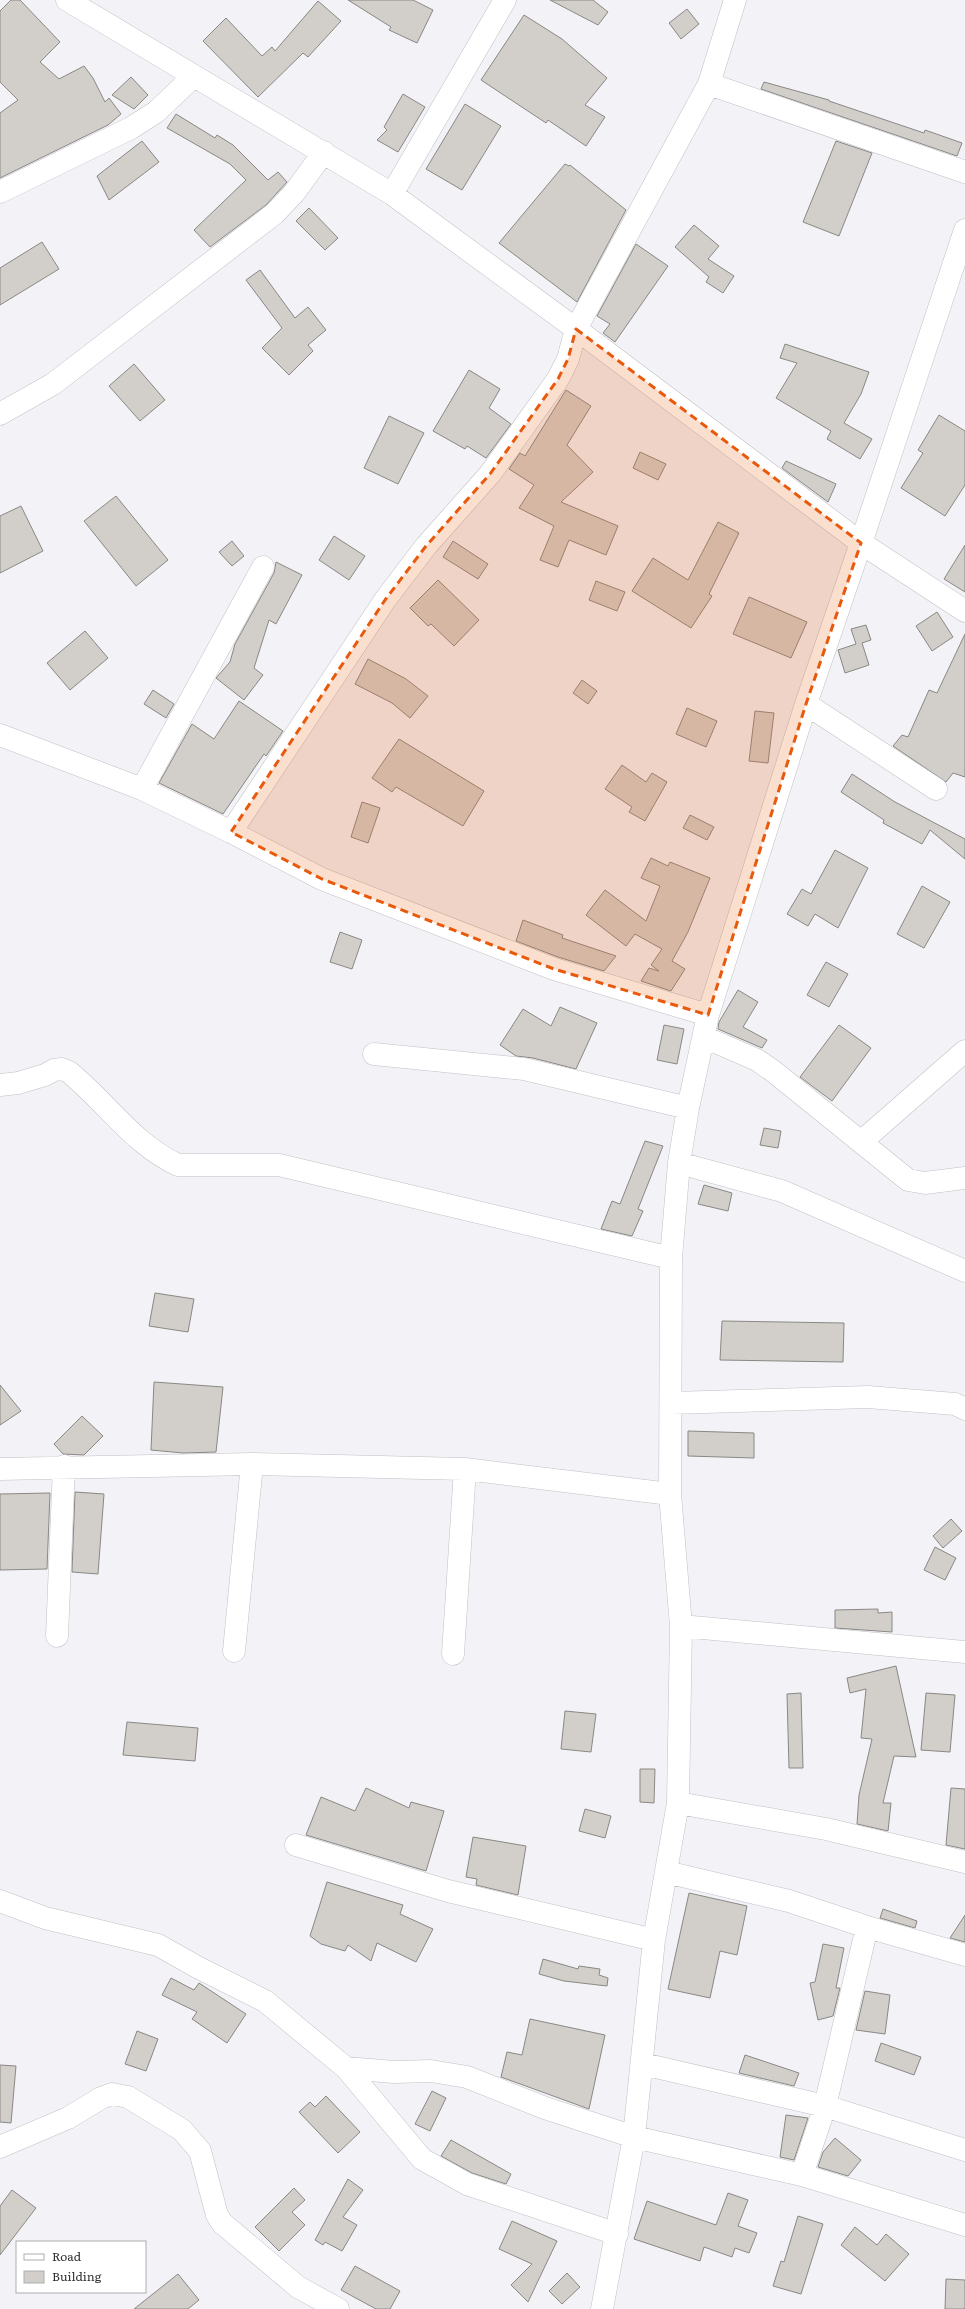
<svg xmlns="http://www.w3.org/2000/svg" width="965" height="2309" font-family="Literata,serif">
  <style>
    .building { fill: #d2cfcb; stroke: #8a8884 }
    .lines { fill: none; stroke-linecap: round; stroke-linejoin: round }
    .minor-casing { stroke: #c0c1c6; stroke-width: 23 }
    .major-casing { stroke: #c0c1c6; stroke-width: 23 }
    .minor { stroke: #fff; stroke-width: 22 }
    .major { stroke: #fff; stroke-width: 22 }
    .marked { fill: #e8590c; fill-opacity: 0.2; stroke: #e8590c; stroke-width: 3; stroke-dasharray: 8 5; stroke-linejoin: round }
  </style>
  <rect width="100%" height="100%" fill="#f2f2f7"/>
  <path class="building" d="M11,0H20L60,42L40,62L59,79L84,66L93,78L105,102L109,98L121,114L108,125L0,178V113L18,100L0,82V11Z
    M348,0H413L433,10L417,43L389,30L391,27Z
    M550,0H593L608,12L598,25Z
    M318,1L341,21L308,57L303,53L258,97L203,41L226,18L262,56L272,47L275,51Z
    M687,9L699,24L681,39L669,23Z
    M524,15L562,39L607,78L585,105L605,117L586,146L548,120L546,123L481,80Z
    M131,77L148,95L134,109L112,95Z
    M764,82L829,100V101L924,133L925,130L962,143L957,156L761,89Z
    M403,94L425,107L398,152L377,140L387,130L384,127Z
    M465,104L501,126L462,190L426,169Z
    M176,114L215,138L217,135L233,145L268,180L278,172L287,182L266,205L210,247L194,230L246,180L230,164L167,128Z
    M142,141L159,162L109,200L97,176Z
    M836,141L872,153L839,236L803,222Z
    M565,164L569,166L570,165L626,210L577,302L499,243Z
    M309,208L338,238L325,250L296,221Z
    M694,225L719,246L708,259L734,276L723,293L706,282L709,277L675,247Z
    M42,242L59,269L0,305V268Z
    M636,244L668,266L615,342L603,333L610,324L597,316Z
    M260,270L295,318L308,307L326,330L308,345L313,351L289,375L262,348L282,328L246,280Z
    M785,344L869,372L861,394L844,423L872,439L860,459L827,439L831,431L776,398L797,363L780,358Z
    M134,364L165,400L140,421L109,386Z
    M469,370L500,389L489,408L511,424L486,458L467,446L465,449L433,431Z
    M566,390L591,406L567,445L593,472L561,502L618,526L606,555L569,540L558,567L540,560L554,526L519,508L534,485L509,469L520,453L525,456Z
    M939,415L965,431V485L945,516L901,488L923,453L918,450Z
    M389,416L424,433L398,484L364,468Z
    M640,452L666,464L658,480L633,468Z
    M786,461L836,484L828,502L782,468Z
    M116,496L168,560L136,586L84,521Z
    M21,506L43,551L0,573V516Z
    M718,522L739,533L709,594L712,596L691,628L632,591L653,558L688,580Z
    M334,536L365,556L349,580L319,560Z
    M232,541L244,556L232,566L219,552Z
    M453,541L488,564L478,579L443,557Z
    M965,545V592L944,579Z
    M276,562L302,575L276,624L269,620L254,668L263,675L244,700L216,678L230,662L235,644L274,573Z
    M438,580L479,620L454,646L431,624L428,626L410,608Z
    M596,581L625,592L617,611L589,600Z
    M749,597L807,622L791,658L733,634Z
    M937,612L953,637L932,651L916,626Z
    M866,625L871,640L862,643L869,665L845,673L838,650L856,644L851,629Z
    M85,631L108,658L70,690L47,663Z
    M965,634V777L953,773L946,782L893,746L902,735L908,737L929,690L937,693Z
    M368,659L406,679L428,696L410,718L392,703L355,684Z
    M582,680L597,691L588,704L573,693Z
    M153,690L174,704L166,718L144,704Z
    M239,701L283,731L266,756L264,754L223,814L159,783L192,724L214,739Z
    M687,708L717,721L706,747L676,734Z
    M755,711L774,713L768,763L749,761Z
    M399,739L484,791L463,826L396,787L392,792L372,778Z
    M622,765L646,782L652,773L667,782L645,821L629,812L632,807L605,789Z
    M852,774L895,802L965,839V859L930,830L922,844L883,823L884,820L841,792Z
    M362,802L380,808L368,843L351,837Z
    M690,815L714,827L707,840L683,828Z
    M835,850L868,868L838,928L815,914L808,926L787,914L802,889L811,894Z
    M651,858L668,866L670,862L710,878L688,932L672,961L685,969L671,991L641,981L649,968L659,971L651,965L662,949L635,934L626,946L586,915L605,890L646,921L660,886L641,878Z
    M922,886L950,902L924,948L897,934Z
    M523,920L563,935L562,938L616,956L604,971L558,957L516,941Z
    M340,932L362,940L352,969L330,962Z
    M826,962L848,974L829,1007L807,995Z
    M738,990L758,1002L743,1027L767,1040L762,1048L718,1029L719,1022Z
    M560,1007L597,1023L576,1069L533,1058L516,1056L500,1045L523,1009L551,1026Z
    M664,1025L684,1029L677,1064L657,1060Z
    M839,1025L871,1048L832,1101L800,1077Z
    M764,1128L781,1131L778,1148L760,1145Z
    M645,1141L663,1146L638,1209L643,1211L632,1236L601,1229L612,1201L620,1204Z
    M704,1185L732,1193L728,1211L698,1204Z
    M155,1293L194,1299L188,1332L149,1326Z
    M722,1321L844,1323L843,1362L720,1360Z
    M154,1382L223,1387L216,1452L183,1453L151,1450Z
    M0,1385L21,1411L0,1425Z
    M82,1416L103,1436L84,1455L63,1454L54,1444Z
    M688,1431L754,1433V1458L688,1456Z
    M75,1492L104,1494L98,1574L72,1572Z
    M50,1493L47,1569L0,1570V1494Z
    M951,1519L962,1531L943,1548L933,1536Z
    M935,1547L956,1558L945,1580L924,1570Z
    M878,1609V1613L892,1612V1632L835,1628V1610Z
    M896,1666L916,1757L894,1756L883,1803H891L888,1831L857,1824L859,1795L872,1739L861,1738L866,1689L850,1693L847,1678Z
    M801,1693L803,1768H789L787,1694Z
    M926,1693L955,1695L950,1752L921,1750Z
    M565,1711L596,1714L591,1752L561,1749Z
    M127,1722L198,1728L195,1761L123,1755Z
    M640,1769H655L654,1803L640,1802Z
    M366,1788L409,1808L411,1802L444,1811L426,1871L306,1835L321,1797L355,1811Z
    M951,1788L965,1789V1849L946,1845Z
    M585,1809L611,1816L605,1838L579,1831Z
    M473,1837L526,1846L518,1895L476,1885L477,1879L466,1877Z
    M327,1882L403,1905L400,1914L433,1929L416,1962L377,1943L371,1961L348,1945L345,1951L321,1944L310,1936Z
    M689,1893L747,1906L737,1955L720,1951L710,1998L668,1989Z
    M883,1909L917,1921L915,1928L880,1918Z
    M965,1915V1942L950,1938Z
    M823,1944L844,1948L836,1988H840L833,2016L818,2020L810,1983L815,1982Z
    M543,1959L578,1969L579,1966L600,1969L599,1975L608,1978L607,1986L564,1981L539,1974Z
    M171,1978L194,1990L199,1983L246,2014L227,2043L192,2019L197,2012L162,1995Z
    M865,1991L890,1995L885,2034L856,2030Z
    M530,2019L605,2035L589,2109L501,2077L507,2052L522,2055Z
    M137,2031L158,2039L146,2071L125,2064Z
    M881,2043L921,2057L914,2075L875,2061Z
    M745,2055L799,2073L794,2086L739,2073Z
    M0,2065L16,2066L11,2123L0,2122Z
    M432,2091L446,2098L430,2131L415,2124Z
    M326,2096L360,2132L338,2153L299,2112L310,2102L315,2107Z
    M786,2115L808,2118L794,2160L780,2157Z
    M835,2138L861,2160L848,2176L818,2167L823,2152Z
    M451,2140L511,2174L506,2184L472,2173L441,2156Z
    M348,2179L363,2190L343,2217L357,2225L342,2251L325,2242L323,2245L315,2240Z
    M294,2188L305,2200L292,2212L305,2225L279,2251L255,2227Z
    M12,2190L36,2208L0,2255V2206Z
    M728,2193L748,2200L738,2226L757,2233L749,2253L735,2248L732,2257L704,2247L700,2261L634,2239L647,2201L716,2225Z
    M798,2216L823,2224L801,2294L773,2286L781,2261L784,2262Z
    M512,2221L557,2241L528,2302L511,2285L532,2264L499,2249Z
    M855,2227L877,2245L886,2234L909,2254L885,2281L841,2245Z
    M355,2266L400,2291L390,2309H376L341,2290Z
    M567,2273L580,2287L562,2304L549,2291Z
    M178,2274L199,2300L188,2309H134Z
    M946,2279L965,2280V2309H945Z"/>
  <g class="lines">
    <g class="minor-casing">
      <path id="minor" d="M67,0L392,194L576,329L861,543L806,704L708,1015L688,1108L679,1163L671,1258L670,1494L681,1626L678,1803L654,1940L634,2137L602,2309
        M709,84L965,172
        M0,192L131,128L156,112L193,77
        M392,194L505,0
        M0,414L53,384L274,214L294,193L324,152
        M806,704L936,789
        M0,735L142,789L231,832L322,879L554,969L708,1015
        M142,789L263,567
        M231,832L385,600L426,546L490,474L558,379L568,359L576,329L709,84L735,0
        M704,1037L757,1060L773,1071L908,1180L925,1183L965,1178
        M374,1054L524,1069L688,1108
        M0,1085L18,1083L45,1075L54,1070L62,1069L69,1072C107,1103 133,1144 178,1165H279L671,1258
        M861,1142L965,1051
        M679,1163L782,1191L965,1271
        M671,1403L868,1397L955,1404L965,1409
        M0,1469L252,1464L465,1469L670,1494
        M681,1626L965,1652
        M57,1636L64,1466
        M234,1651L252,1464
        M453,1654L465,1469
        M678,1803L826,1829L965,1862
        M296,1845L448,1891L654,1940
        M666,1872L789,1901L867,1927L965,1955
        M0,1901L45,1918L158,1945L199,1968L265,2001L346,2068L422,2159L467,2184L617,2234
        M643,2064L825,2106L965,2150
        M346,2068L394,2072L431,2071L467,2077L545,2108L634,2137L802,2175L965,2225
        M0,2147L68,2118L101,2098L112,2094L128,2097L182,2130L200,2151L217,2215L222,2223L298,2287L338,2309
        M802,2175L825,2106L867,1927"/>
    </g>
    <g class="major-casing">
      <path id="major" d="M965,230L861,543L965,611"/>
    </g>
    <use href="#minor" class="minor"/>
    <use href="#major" class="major"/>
  </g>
  <path class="marked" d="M576,329L861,543L806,704L708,1015L554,969L322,879L231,832L385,600L426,546L490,474L558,379L568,359Z"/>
  <rect x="16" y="2241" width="130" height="52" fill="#ffffff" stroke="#adadad"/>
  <rect x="24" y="2254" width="20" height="6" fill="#ffffff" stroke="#adadad"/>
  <text x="52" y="2261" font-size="12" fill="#313133">Road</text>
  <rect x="24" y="2271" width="20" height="12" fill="#d2cfcb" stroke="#adadad"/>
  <text x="52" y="2281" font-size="12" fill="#313133">Building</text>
</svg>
